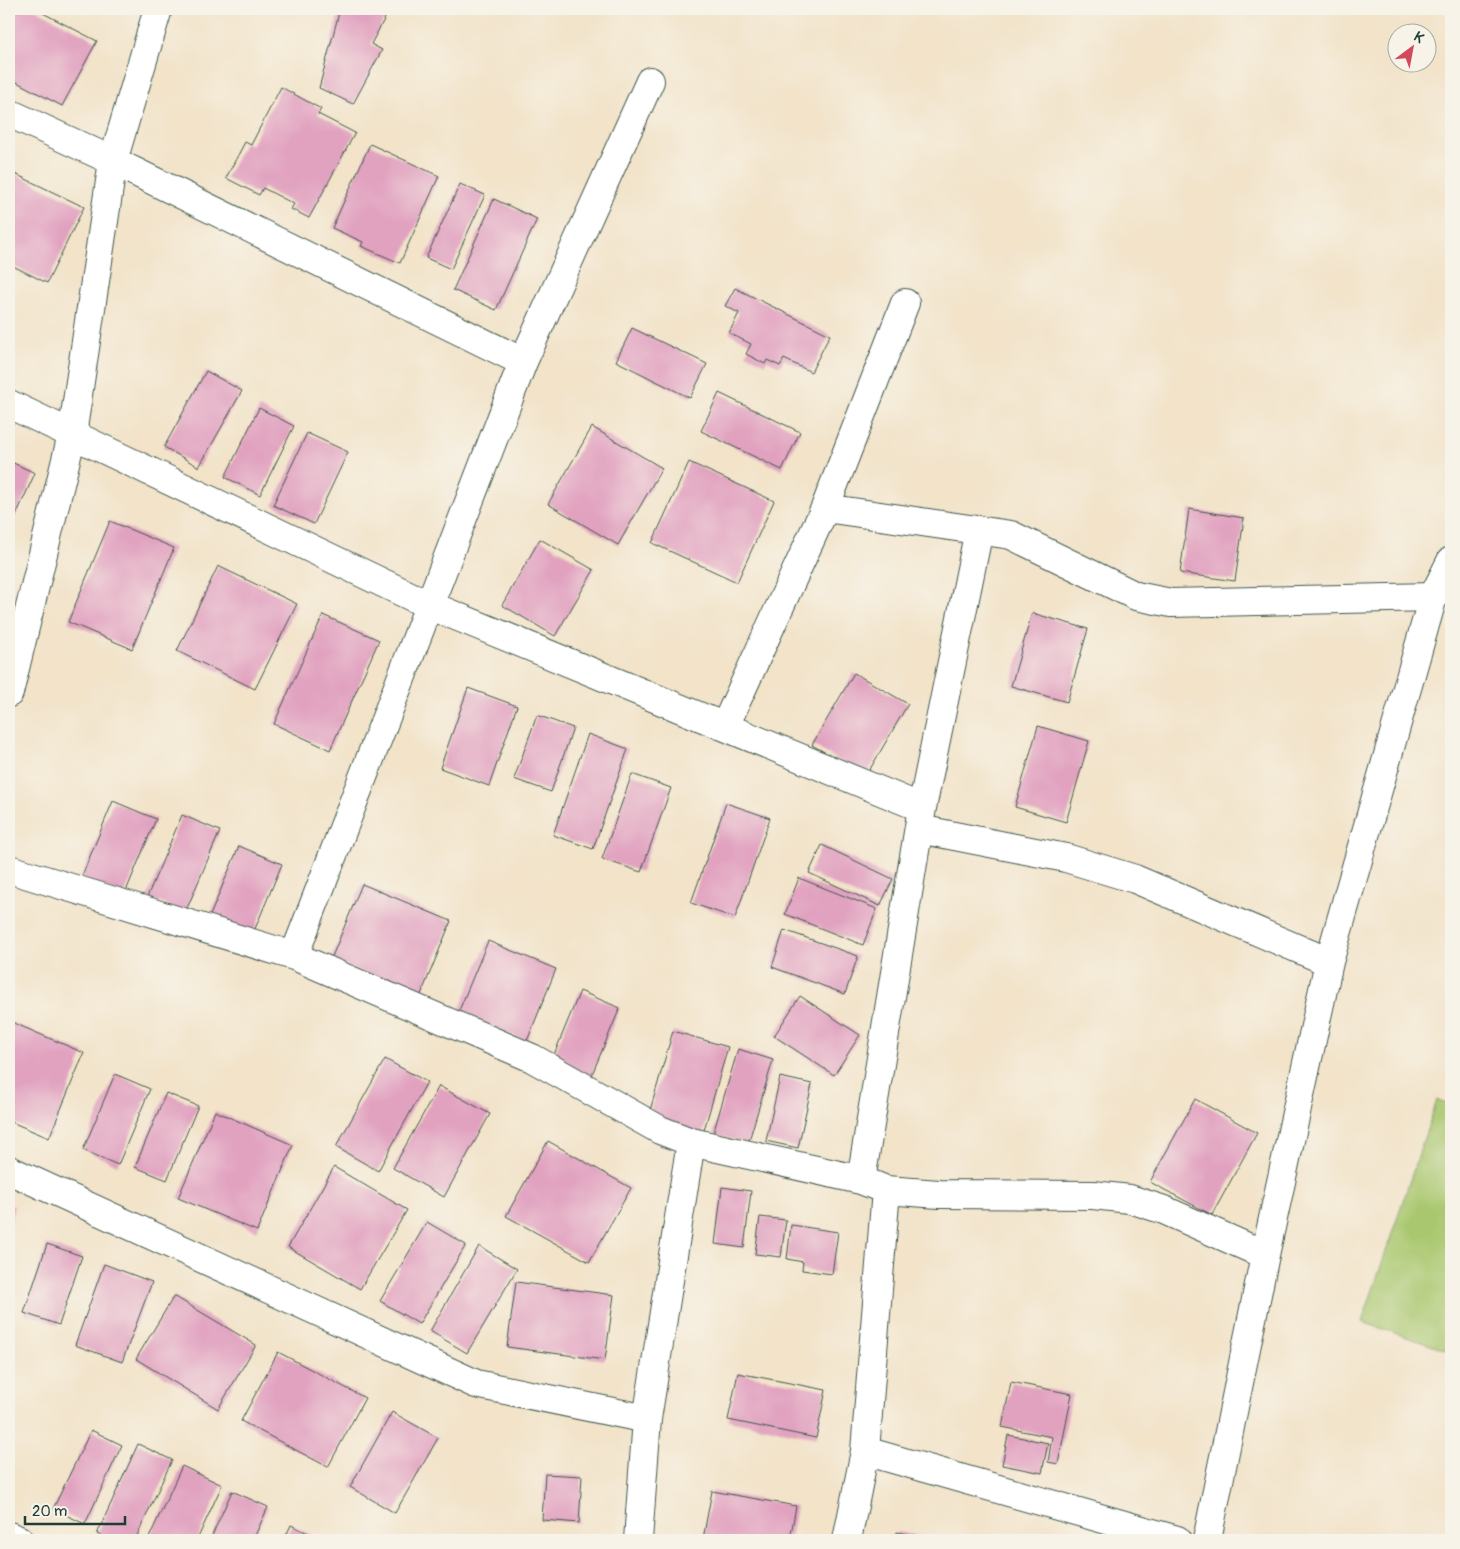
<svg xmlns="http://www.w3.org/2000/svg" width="1460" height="1549" font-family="Pangolin,sans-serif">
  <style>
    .green { fill: #a9c76e; stroke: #648251 }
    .building { fill: #e1a2c0 }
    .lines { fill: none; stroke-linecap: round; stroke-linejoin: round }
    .minor-casing { stroke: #3f564a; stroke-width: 30 }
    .minor { stroke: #fff; stroke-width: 28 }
  </style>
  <rect width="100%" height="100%" fill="#f7f3e8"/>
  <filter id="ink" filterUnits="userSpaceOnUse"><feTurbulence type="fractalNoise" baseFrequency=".02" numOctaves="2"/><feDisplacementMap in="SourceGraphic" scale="10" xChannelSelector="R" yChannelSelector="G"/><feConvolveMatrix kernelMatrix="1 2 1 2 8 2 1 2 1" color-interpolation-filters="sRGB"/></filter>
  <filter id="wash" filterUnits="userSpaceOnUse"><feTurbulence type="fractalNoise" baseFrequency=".0096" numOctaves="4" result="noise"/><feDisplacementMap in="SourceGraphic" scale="20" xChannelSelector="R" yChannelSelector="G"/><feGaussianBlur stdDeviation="1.12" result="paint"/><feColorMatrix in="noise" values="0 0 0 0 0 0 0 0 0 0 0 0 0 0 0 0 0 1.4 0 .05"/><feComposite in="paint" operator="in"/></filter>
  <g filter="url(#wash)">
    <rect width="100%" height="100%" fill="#f2e3c9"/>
    <path class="green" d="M1437,1100L1451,1104V1352L1362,1322Z"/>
    <g id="blocks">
      <path class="building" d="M9,9H35L97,41L62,106L9,78Z
        M340,9H372L386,16L371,44L382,50L353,104L319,88Z
        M281,87L321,109L318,114L355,133L309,218L291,209L294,204L263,188L259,195L226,178L245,142L251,145Z
        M370,144L439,176L400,263L361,246L363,242L332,228Z
        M9,171L84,207L47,283L9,264Z
        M460,184L485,195L451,269L426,258Z
        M494,199L537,219L496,310L453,290Z
        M735,288L830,335L811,372L784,359L780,366L767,360L765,364L746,354L751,344L729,333L739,313L725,306Z
        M632,328L707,364L690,398L616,361Z
        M206,371L242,391L199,467L164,447Z
        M719,393L800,432L782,470L701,431Z
        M259,408L294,426L260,495L225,477Z
        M592,427L662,468L618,545L548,504Z
        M307,433L348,452L314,524L273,505Z
        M9,461L35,473L9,531Z
        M689,462L774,501L737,582L652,543Z
        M1189,509L1244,518L1235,581L1180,573Z
        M110,521L174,548L132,649L68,622Z
        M540,539L594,570L555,636L502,605Z
        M218,566L297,604L255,689L177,651Z
        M1032,613L1088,629L1067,702L1011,686Z
        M323,615L379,640L330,750L274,724Z
        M854,673L908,704L866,776L812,745Z
        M468,688L517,706L489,786L440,768Z
        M537,715L573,728L551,792L514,779Z
        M1038,726L1089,741L1066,822L1015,807Z
        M588,734L628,749L593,849L553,835Z
        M632,774L671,788L641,872L602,859Z
        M113,801L156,819L124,896L81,878Z
        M726,803L770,818L735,918L691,903Z
        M182,815L220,831L185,913L147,897Z
        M822,845L893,879L880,906L809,873Z
        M239,846L282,864L252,936L209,918Z
        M799,878L877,909L863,945L785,914Z
        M362,884L451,921L420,997L331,959Z
        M784,930L858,956L845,994L772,967Z
        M488,941L556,969L527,1041L458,1013Z
        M580,991L620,1008L590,1079L551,1062Z
        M800,996L860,1035L834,1075L774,1036Z
        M9,1021L84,1053L49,1138L9,1121Z
        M673,1031L728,1047L702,1137L647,1121Z
        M738,1049L773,1060L748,1144L713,1134Z
        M385,1059L427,1082L378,1171L336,1147Z
        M115,1074L150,1089L118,1165L83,1150Z
        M780,1077L812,1084L798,1148L766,1141Z
        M439,1086L490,1114L444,1197L393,1168Z
        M166,1093L198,1106L167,1180L135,1167Z
        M1195,1099L1257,1133L1212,1215L1150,1182Z
        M215,1111L293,1145L257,1231L178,1198Z
        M548,1141L631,1188L589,1262L506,1216Z
        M334,1167L407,1210L360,1289L288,1247Z
        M722,1187L751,1191L744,1248L715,1244Z
        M9,1205L14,1206L10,1224H9Z
        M760,1217L786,1220L781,1257L755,1254Z
        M427,1222L466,1245L419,1324L380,1301Z
        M791,1225L838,1232L832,1274L802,1270L803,1262L787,1259Z
        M47,1244L82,1256L59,1325L24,1313Z
        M479,1246L517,1269L467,1353L430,1331Z
        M104,1264L152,1282L122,1362L75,1345Z
        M516,1282L614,1295L605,1360L507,1347Z
        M174,1296L256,1345L218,1409L136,1359Z
        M278,1352L365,1398L328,1467L241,1421Z
        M738,1373L826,1390L816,1438L728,1420Z
        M1011,1382L1072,1394L1058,1464L1048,1462L1052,1437L1002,1427Z
        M392,1412L438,1438L395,1513L350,1487Z
        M91,1430L122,1445L85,1524L53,1509Z
        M1008,1435L1048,1443L1042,1473L1002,1465Z
        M138,1444L172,1460L135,1540H111L97,1534Z
        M182,1466L222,1485L197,1540H148Z
        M545,1474L582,1476L579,1523L542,1520Z
        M232,1491L268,1507L253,1540H210Z
        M712,1491L796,1506L790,1540L703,1539Z
        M291,1525L322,1540H284Z
        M897,1532L936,1539V1540H895Z"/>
    </g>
  </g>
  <g filter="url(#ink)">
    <use href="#blocks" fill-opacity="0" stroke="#3f564a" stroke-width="1"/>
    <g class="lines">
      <g class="minor-casing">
        <path id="minor" d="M9,113L113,161L523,362
          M9,404L429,605L922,808L861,1180
          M825,508L1011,535L1136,596L1171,603L1433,597L1329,962L1265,1255L1207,1540
          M1433,597L1451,561
          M9,693L72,435L113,161L158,9
          M725,726L825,508L905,303
          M922,808L979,530
          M919,829L1066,858L1135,879L1329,962
          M9,869L294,956L532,1058L660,1130L691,1142L861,1180L886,1190L939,1194L1093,1195L1130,1199L1164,1210L1265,1255
          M294,956L523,362L650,81
          M9,1170L476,1384L647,1419
          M865,1451L1177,1540
          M9,1536L19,1540
          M638,1540L647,1419L691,1142
          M847,1540L865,1451L886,1190"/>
      </g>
      <use href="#minor" class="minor"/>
    </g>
  </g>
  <rect width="1460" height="1549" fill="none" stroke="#f7f3e8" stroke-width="30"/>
  <g transform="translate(1412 48) rotate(32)"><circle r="24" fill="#f7f3e8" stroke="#a1aaa0"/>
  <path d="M0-4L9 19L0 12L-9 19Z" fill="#d1495b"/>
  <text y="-8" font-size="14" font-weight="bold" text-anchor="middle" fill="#1f3d34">K</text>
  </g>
  <path d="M25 1516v8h100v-8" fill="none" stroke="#1f3d34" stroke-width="2.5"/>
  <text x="32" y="1516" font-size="15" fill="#1f3d34" stroke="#f7f3e8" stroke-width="4" paint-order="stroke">20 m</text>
</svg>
